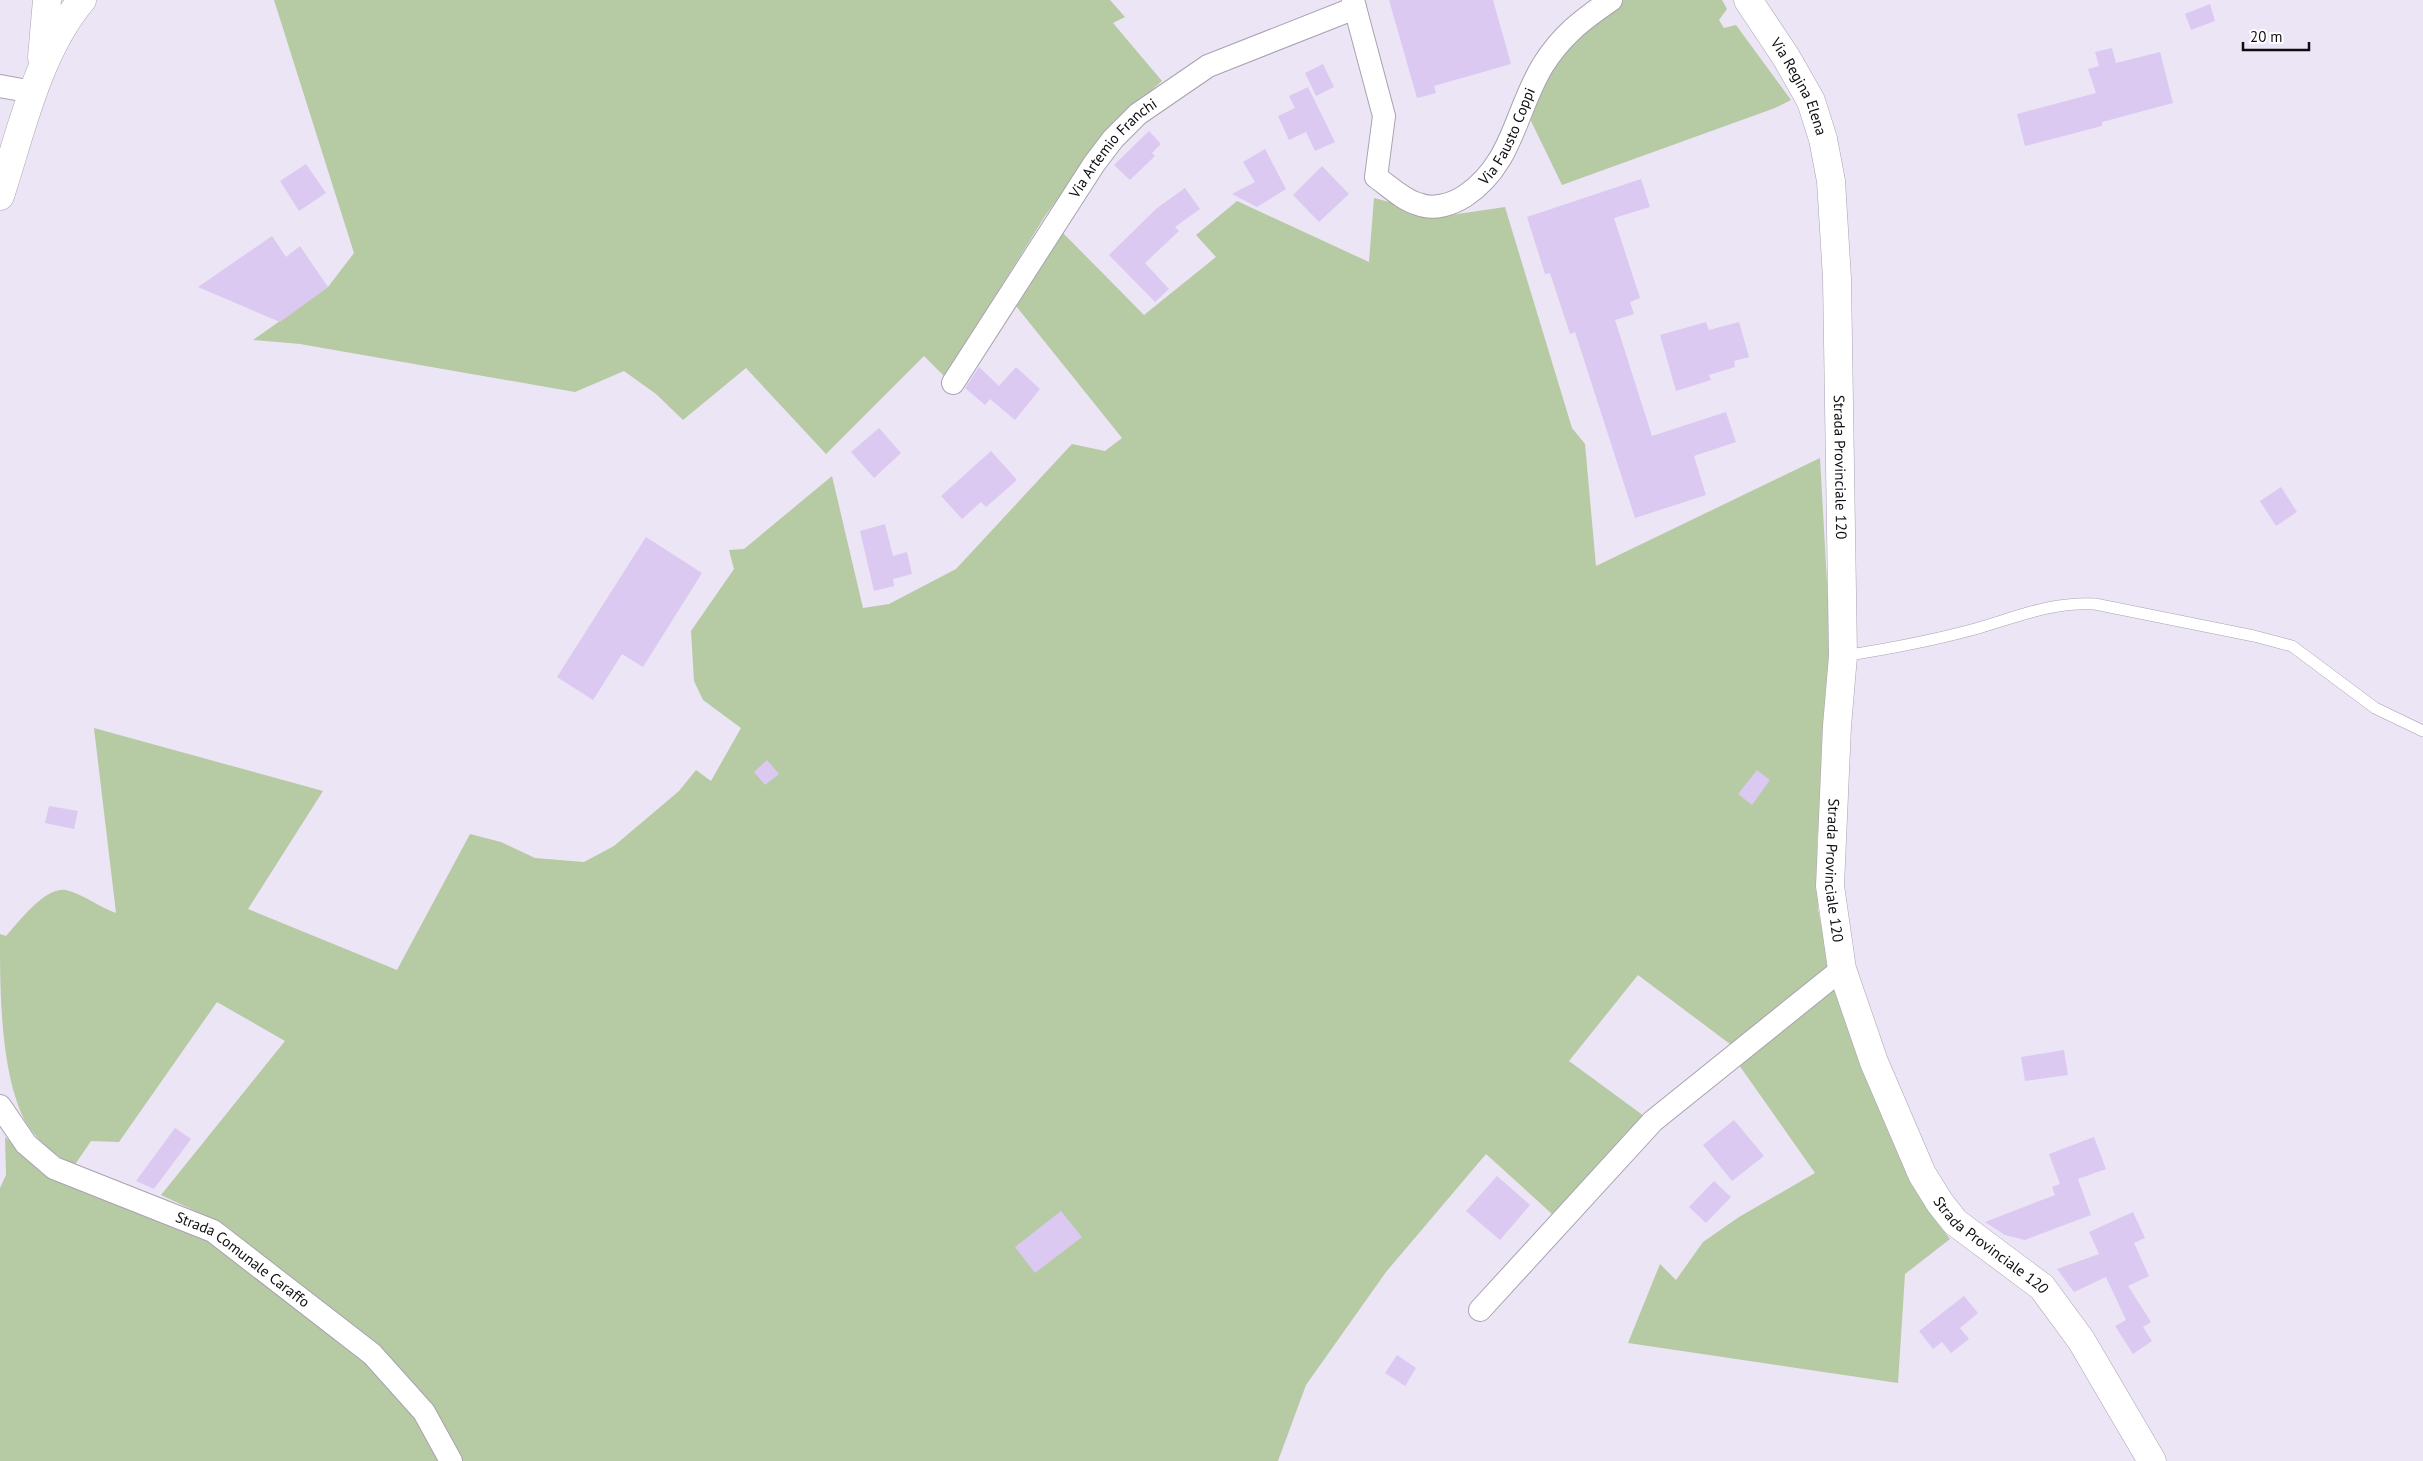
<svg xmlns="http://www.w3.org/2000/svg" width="2423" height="1461" font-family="'PT Sans',sans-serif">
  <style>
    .green { fill: #b6caa4 }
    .building { fill: #dbc9f1 }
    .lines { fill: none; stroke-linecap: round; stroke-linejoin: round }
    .service-casing { stroke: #a8a2b0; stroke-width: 12 }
    .minor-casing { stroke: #a8a2b0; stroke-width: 24 }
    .tertiary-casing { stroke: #a8a2b0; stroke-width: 29 }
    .secondary-casing { stroke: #a8a2b0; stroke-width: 29 }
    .service { stroke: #fff; stroke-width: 11 }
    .minor { stroke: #fff; stroke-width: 22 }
    .tertiary { stroke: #fff; stroke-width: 28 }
    .secondary { stroke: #fff; stroke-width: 28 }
    .labels { text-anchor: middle; stroke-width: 4; stroke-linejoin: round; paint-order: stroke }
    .street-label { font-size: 15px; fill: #0f0d12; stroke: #fff }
  </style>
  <rect width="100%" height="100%" fill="#ece5f5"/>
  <path class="green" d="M274,0H1110L1125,17L1113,23L1162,81L1111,126L1045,216L945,377L924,356L826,454L746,368L683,420L656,394L624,371L575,392L300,344L253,340L328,287L354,253Z
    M1624,0H1722L1727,9L1719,20L1724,28L1736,25L1791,100L1775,108L1562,185L1531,121L1532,113L1557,60L1584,26Z
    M1374,198L1444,216L1505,207L1572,428L1585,444L1596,566L1820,458L1832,672L1817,842L1818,909L1830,968L1734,1047L1638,975L1569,1061L1644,1116L1552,1214L1486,1154L1386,1272L1306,1385L1278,1461H457L383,1352L225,1225L161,1195L285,1041L217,1002L119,1142L91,1141L74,1166C54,1155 35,1139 24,1119C0,1069 0,989 0,934L6,936C18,923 45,886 66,890C83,894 99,907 116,913L94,728L323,791L248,909L397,970L470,834L501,842L535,858L584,862L614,846L679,791L696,770L711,781L741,728L703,700L694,681L691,631L734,569L729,550L744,549L832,476L863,608L889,604L956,569L1072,444L1105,451L1122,438L1016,306L1062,232L1144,315L1216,257L1196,235L1237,201L1369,262Z
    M1834,985L1891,1137L1927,1209L1950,1239L1905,1274L1898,1383L1628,1343L1660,1264L1676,1280L1703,1242L1739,1217L1815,1173L1739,1065Z
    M5,1137L27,1154L213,1239L360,1356L405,1402L440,1461H0V1188L6,1175Z"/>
  <path class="building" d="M1389,0H1493L1511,64L1434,86L1436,93L1417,98Z
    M2210,4L2215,21L2191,30L2185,14Z
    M2112,48L2116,63L2160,52L2173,103L2102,122V126L2025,146L2017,114L2096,93L2088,69L2099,66L2095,52Z
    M1323,64L1334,87L1316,96L1305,73Z
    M1308,87L1335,142L1315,151L1306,132L1289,140L1278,116L1295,108L1289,96Z
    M1149,131L1161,144L1152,153L1155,156L1130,180L1114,165Z
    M1265,149L1286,189L1257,207L1232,194L1255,182L1243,162Z
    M306,164L326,193L299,211L280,181Z
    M1322,166L1349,194L1319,222L1293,195Z
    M1641,179L1650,207L1614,218L1640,298L1630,302L1634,314L1615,320L1652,436L1726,412L1736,442L1694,456L1706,495L1635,518L1575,332L1570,334L1550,273L1545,274L1527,217Z
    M1185,188L1200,209L1175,227L1179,231L1145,263L1169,289L1155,302L1109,255L1157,208Z
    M272,236L286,257L300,246L328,287L280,322L198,287Z
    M1706,322L1709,330L1739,322L1749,357L1734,361L1735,367L1709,375L1711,380L1676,391L1660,335Z
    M979,367L999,386L1016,367L1040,389L1015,420L990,399L985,405L965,388Z
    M879,428L901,453L874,478L851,452Z
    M991,451L1017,480L986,507L981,502L962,519L941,496Z
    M2281,487L2297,512L2276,526L2260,501Z
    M885,524L893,556L907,552L912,574L893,579L894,586L874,591L860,531Z
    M646,537L702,573L643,667L622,654L593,700L557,677Z
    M767,760L779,774L765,785L754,772Z
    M1757,770L1770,780L1752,805L1738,794Z
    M49,806L78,811L74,829L45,823Z
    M2064,1050L2068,1075L2025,1081L2021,1057Z
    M1734,1120L1764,1156L1732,1181L1703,1145Z
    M175,1128L191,1139L154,1189L136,1181Z
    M2094,1137L2106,1169L2078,1179L2091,1215L2025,1240L2005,1235L1985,1222L2055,1195L2052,1187L2060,1184L2049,1154Z
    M1497,1176L1530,1205L1500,1240L1466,1211Z
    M1714,1181L1731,1197L1706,1223L1689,1207Z
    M1061,1211L1082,1237L1035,1273L1015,1247Z
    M2133,1212L2145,1238L2134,1243L2149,1276L2128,1286L2151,1322L2143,1327L2152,1341L2133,1354L2115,1326L2126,1320L2106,1277L2074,1292L2057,1269L2099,1254L2089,1232Z
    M1964,1296L1978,1313L1960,1328L1969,1339L1951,1353L1942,1342L1933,1349L1919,1331Z
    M1397,1355L1416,1368L1405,1386L1385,1373Z"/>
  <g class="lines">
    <g class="service-casing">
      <path id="service" d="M1843,656C1888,649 1931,641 1975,629C2017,617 2050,602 2095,604L2254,636L2292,646L2375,708L2423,731"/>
    </g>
    <g class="minor-casing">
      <g id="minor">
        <path id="s1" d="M1353,0L1384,116L1376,177C1389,186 1403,200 1418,204C1433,210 1451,205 1465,196C1513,164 1515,111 1543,65C1562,35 1582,20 1611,0"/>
        <path d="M0,86L33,92"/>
        <path id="s2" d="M953,383L1094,164L1113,139L1138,114L1208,66L1355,8"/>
        <path id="s3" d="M0,1106L26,1144L54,1168L213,1231L372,1354L424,1412L451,1461"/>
        <path d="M1480,1310L1653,1121L1842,969"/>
      </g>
    </g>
    <g class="tertiary-casing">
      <g id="tertiary">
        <path id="s4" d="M1748,0L1786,57L1811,101L1823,139L1831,181L1837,278L1843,656L1837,726L1830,886L1842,969L1874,1062L1922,1174L1940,1203L1955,1222L2042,1287L2081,1340L2152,1461"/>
      </g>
    </g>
    <g class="secondary-casing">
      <path id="secondary" d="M42,57L47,0
        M0,196C21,132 38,52 82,0"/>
    </g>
    <use href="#service" class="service"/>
    <use href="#minor" class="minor"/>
    <use href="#tertiary" class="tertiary"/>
    <use href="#secondary" class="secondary"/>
  </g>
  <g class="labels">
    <g class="street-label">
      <text dy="5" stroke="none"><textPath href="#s4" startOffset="101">Via Regina Elena</textPath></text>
      <text dy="5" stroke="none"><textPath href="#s1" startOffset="356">Via Fausto Coppi</textPath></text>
      <text dy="5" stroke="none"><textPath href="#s2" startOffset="285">Via Artemio Franchi</textPath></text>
      <text dy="5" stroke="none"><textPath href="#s4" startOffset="488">Strada Provinciale 120</textPath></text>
      <text dy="5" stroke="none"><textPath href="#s4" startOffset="892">Strada Provinciale 120</textPath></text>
      <text dy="5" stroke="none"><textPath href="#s4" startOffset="1312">Strada Provinciale 120</textPath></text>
      <text dy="5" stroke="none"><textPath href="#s3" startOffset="294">Strada Comunale Caraffo</textPath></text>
    </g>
  </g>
  <path d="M2243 42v8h66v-8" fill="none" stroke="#0f0d12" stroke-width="2.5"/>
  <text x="2250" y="42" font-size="15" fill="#0f0d12" stroke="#ffffff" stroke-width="4" paint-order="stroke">20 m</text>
</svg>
